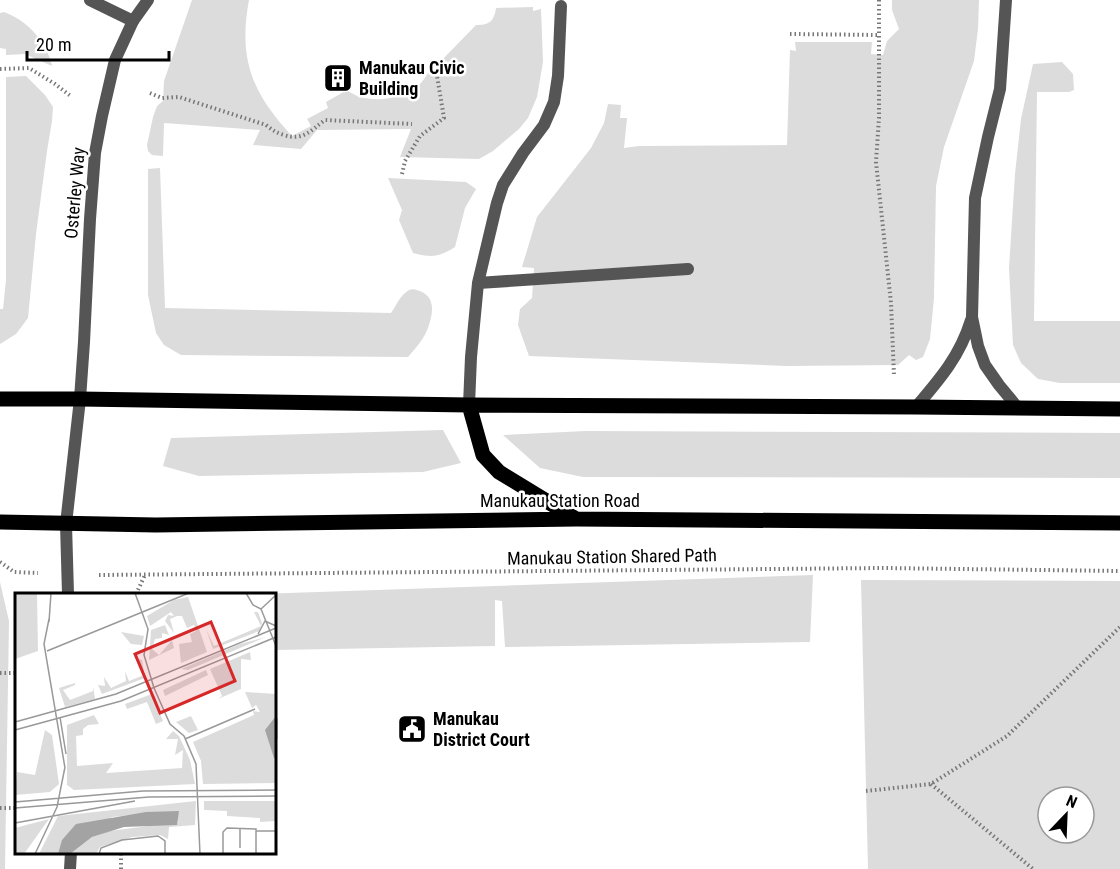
<svg xmlns="http://www.w3.org/2000/svg" width="1120" height="869" font-family="'Roboto Condensed',sans-serif">
  <style>
    .green { fill: #dcdcdc; fill-rule: evenodd }
    .lines { fill: none; stroke-linecap: round; stroke-linejoin: round }
    .path { stroke: #777; stroke-width: 4; stroke-dasharray: 1.5 3; stroke-linecap: butt }
    .service { stroke: #555; stroke-width: 12 }
    .minor { stroke: #555; stroke-width: 12 }
    .primary { stroke: #000; stroke-width: 15 }
    .labels { text-anchor: middle; stroke-width: 5; stroke-linejoin: round; paint-order: stroke }
    .poi-label { font-size: 18px; font-weight: bold; fill: #000; stroke: #fff; text-anchor: start }
    .street-label { font-size: 18px; fill: #000; stroke: #fff }
    .inset-river { fill: none; stroke: #a3a3a3; stroke-width: 3 }
    .inset-road { fill: none; stroke: #999; stroke-width: 1.5 }
    .view { fill: #d62828; fill-opacity: 0.15; stroke: #d62828; stroke-width: 3 }
    .inset-edge { fill: none; stroke: #000; stroke-width: 3 }
  </style>
  <rect width="100%" height="100%" fill="#fff"/>
  <path class="green" d="M192,0H249C238,59 252,93 292,136L311,126L307,119L328,108L326,102L347,90C365,105 401,100 418,86C427,78 429,66 440,62L476,25C489,25 494,22 496,8L533,7V11L541,9L543,62L537,97L528,118L519,129L493,151L479,159L400,157L411,129L317,130L301,149L253,145L260,130L164,123L163,156L152,155L148,151L147,145L153,117L157,106L163,101L164,81Z
    M892,0H979L978,29L974,61L944,147L936,186L934,298L930,339L923,357L916,360L909,355L898,365L787,366L529,356L518,325L520,309L532,298L534,268L522,267L537,217L591,148L604,123L608,104L621,105L620,118H627L624,148L639,146L787,145L790,50L796,51L795,42H872L871,54L883,55L887,41L899,29L892,10Z
    M4,12C27,20 47,42 52,66L25,54L6,55V49L0,48V13Z
    M1062,62L1073,74L1074,90L1069,92H1037L1034,321H1120V383H1060L1038,379L1021,363L1013,345L1009,268L1015,174L1021,119L1033,64Z
    M26,76L45,95L53,107L52,121L47,151L36,234L28,318L16,334L0,344V309H3L6,280V77Z
    M160,168L165,308L391,313C396,306 400,295 409,290C413,288 418,290 422,292C435,298 433,313 429,325C425,338 416,348 408,357L181,355L164,345L156,333L148,295V169Z
    M388,178L466,182L476,189L465,208L455,247C439,257 432,258 413,253L399,220L402,210Z
    M443,430L461,463L423,472L199,476L163,466L171,438Z
    M585,431L1120,433V478L583,477L540,468L503,435Z
    M813,575L810,642L505,647L502,601L495,600V646L275,650L274,594H259Z
    M861,580L1120,581V869H868ZM1048,797H1084V833H1048Z
    M0,582L9,621L5,869H0Z"/>
  <g class="lines">
    <path class="path" d="M879,0V118L876,162L891,303L894,376
      M790,34L879,35
      M0,69L29,68L55,84L72,97
      M150,93L162,98L179,97L266,125C272,130 277,133 284,135C303,141 310,131 325,120L412,124
      M402,174L405,161L420,136L444,118L435,64
      M0,562L14,572L38,573
      M99,575L883,568L1120,571
      M136,594L145,575
      M0,673H16
      M931,784L1033,869
      M866,791L931,784L1007,736L1120,627
      M0,808H16
      M121,869V852"/>
    <path class="service" d="M90,0L133,21
      M1006,0L1000,89L988,137L975,198L972,317L978,346L985,365L999,385L1018,408
      M478,283L688,269
      M469,405L471,357L478,283L497,203L503,185L523,153L544,125L554,102L558,76L561,6
      M916,407C940,379 960,356 971,320"/>
    <path class="minor" d="M68,594L66,524L80,399L84,342L90,219L95,153L102,116L115,60L133,21L148,0
      M70,869L71,852"/>
    <path class="primary" d="M0,399H80L469,405L916,407L1120,409
      M469,405L483,455L499,472L576,519
      M0,522L156,525L576,519L1120,523"/>
  </g>
  <defs>
    <g id="building-square" transform="scale(1.5)"><rect x="-9" y="-9" width="18" height="18" rx="4" fill="#000" stroke="#fff"/><path d="M-4-6H4V6H1V3H-1V6H-4ZM-2.5-4.3h1.7v1.8h-1.7ZM.8-4.3h1.7v1.8H.8ZM-2.5-1h1.7V.8h-1.7ZM.8-1h1.7V.8H.8Z" fill="#fff"/></g>
    <g id="civic-square" transform="scale(1.5)"><rect x="-9" y="-9" width="18" height="18" rx="4" fill="#000" stroke="#fff"/><path d="M-.6-6.5H3V-4.5H.6V-3L4-1V1h2V6H-6V1h2V-1L-.6-3ZM-1.2 2.5V6h2.4V2.5Z" fill="#fff"/></g>
  </defs>
  <g fill-rule="evenodd">
    <use href="#building-square" x="338" y="78"/>
    <use href="#civic-square" x="412" y="729"/>
  </g>
  <g class="labels">
    <g class="poi-label">
      <text x="359" y="74">Manukau Civic<tspan x="359" dy="21">Building</tspan></text>
      <text x="433" y="725">Manukau<tspan x="433" dy="21">District Court</tspan></text>
    </g>
    <g class="street-label">
      <text transform="translate(75 193) rotate(-85)" y="6">Osterley Way</text>
      <text x="560" y="507">Manukau Station Road</text>
      <text transform="translate(612 557) rotate(-1)" y="6">Manukau Station Shared Path</text>
    </g>
  </g>
  <g transform="translate(15 593)">
    <rect width="261" height="261" fill="#fff"/>
    <path d="M0,0H22L23,58L0,66ZM173,4L192,59L166,70L164,51L177,49L175,41L181,38L179,32L172,35L167,23H162L155,26L159,40L150,28L153,22L159,23L156,19L135,33L132,23L159,7ZM239,19H243L247,30L244,38L198,56L191,36L199,53L246,33ZM150,32L154,42L147,40V45L140,46L137,56L144,62L157,47L159,55L134,67L136,37ZM106,39L129,43L127,52L116,51ZM251,44L173,77L166,76L225,51ZM235,59L236,67L226,66V96L203,106L207,103L195,76ZM123,66L127,67L130,85L87,101L83,92L90,93L89,84L96,95L111,88L110,78L114,88L129,82ZM191,77L193,82L150,103L148,97ZM60,90V92L48,97L55,107L78,98V93L80,106L50,114L44,95ZM230,99L261,101V190L188,191L186,168L178,149L239,122L238,118L245,119L241,112L237,115ZM137,101L148,128L141,131L132,109L112,116L110,111ZM79,122L84,131L73,132L68,136V142L61,143L62,173L98,170L91,180L167,175L168,157L160,162L163,146H151L158,138L164,143L175,167L180,191L59,197L52,192V132ZM176,123L183,137L174,140L161,129ZM30,137L37,142L44,191L35,199L0,202L2,179L20,182ZM181,208L180,232L154,234L153,246L145,242L117,244L85,254L81,261H55L77,244L94,238L165,229L116,222L97,224L43,261H24L43,223ZM189,208H261V228L245,229V225L212,223V218L189,217ZM34,226L9,261H0V235Z" fill="#dcdcdc"/>
    <path d="M261,123V165H259L250,137ZM164,218L162,232L109,234L77,244L55,261H43L47,247L61,231L131,219Z" fill="#a3a3a3"/>
    <path class="inset-river" d="M261,125V146"/>
    <path class="inset-road" d="M120,0L133,36L129,62L139,95L155,131L169,143L181,171L185,261M231,0L238,12L246,16M246,16L261,53M246,16L261,2M34,26L29,51L50,175M34,29L36,0M243,41L250,28L261,33M32,58L174,0M45,124L51,161M0,129L101,101L261,35M0,137L106,108L261,44M170,146L240,116M0,209L128,198L261,197M0,215L134,204L261,203M0,230L120,208M225,235V255M241,238H261M20,261L42,214L50,174M84,261L86,255L107,247L143,243L150,248V261M208,261V239L212,235L241,236V261"/>
    <path class="view" d="M196,29L220,88L145,120L120,61Z"/>
    <rect width="261" height="261" class="inset-edge"/>
  </g>
  <g transform="translate(1066 815) rotate(23)"><circle r="28" fill="#ffffff" stroke="#999999" stroke-width="1.5"/>
  <path d="M0-4.5L10 22L0 15L-10 22Z" fill="#000000"/>
  <text y="-9" font-size="16" font-weight="bold" text-anchor="middle" fill="#000000">N</text>
  </g>
  <path d="M27 51v9h142v-9" fill="none" stroke="#000000" stroke-width="3"/>
  <text x="36" y="51" font-size="18" fill="#000000" stroke="#ffffff" stroke-width="4.5" paint-order="stroke">20 m</text>
</svg>
